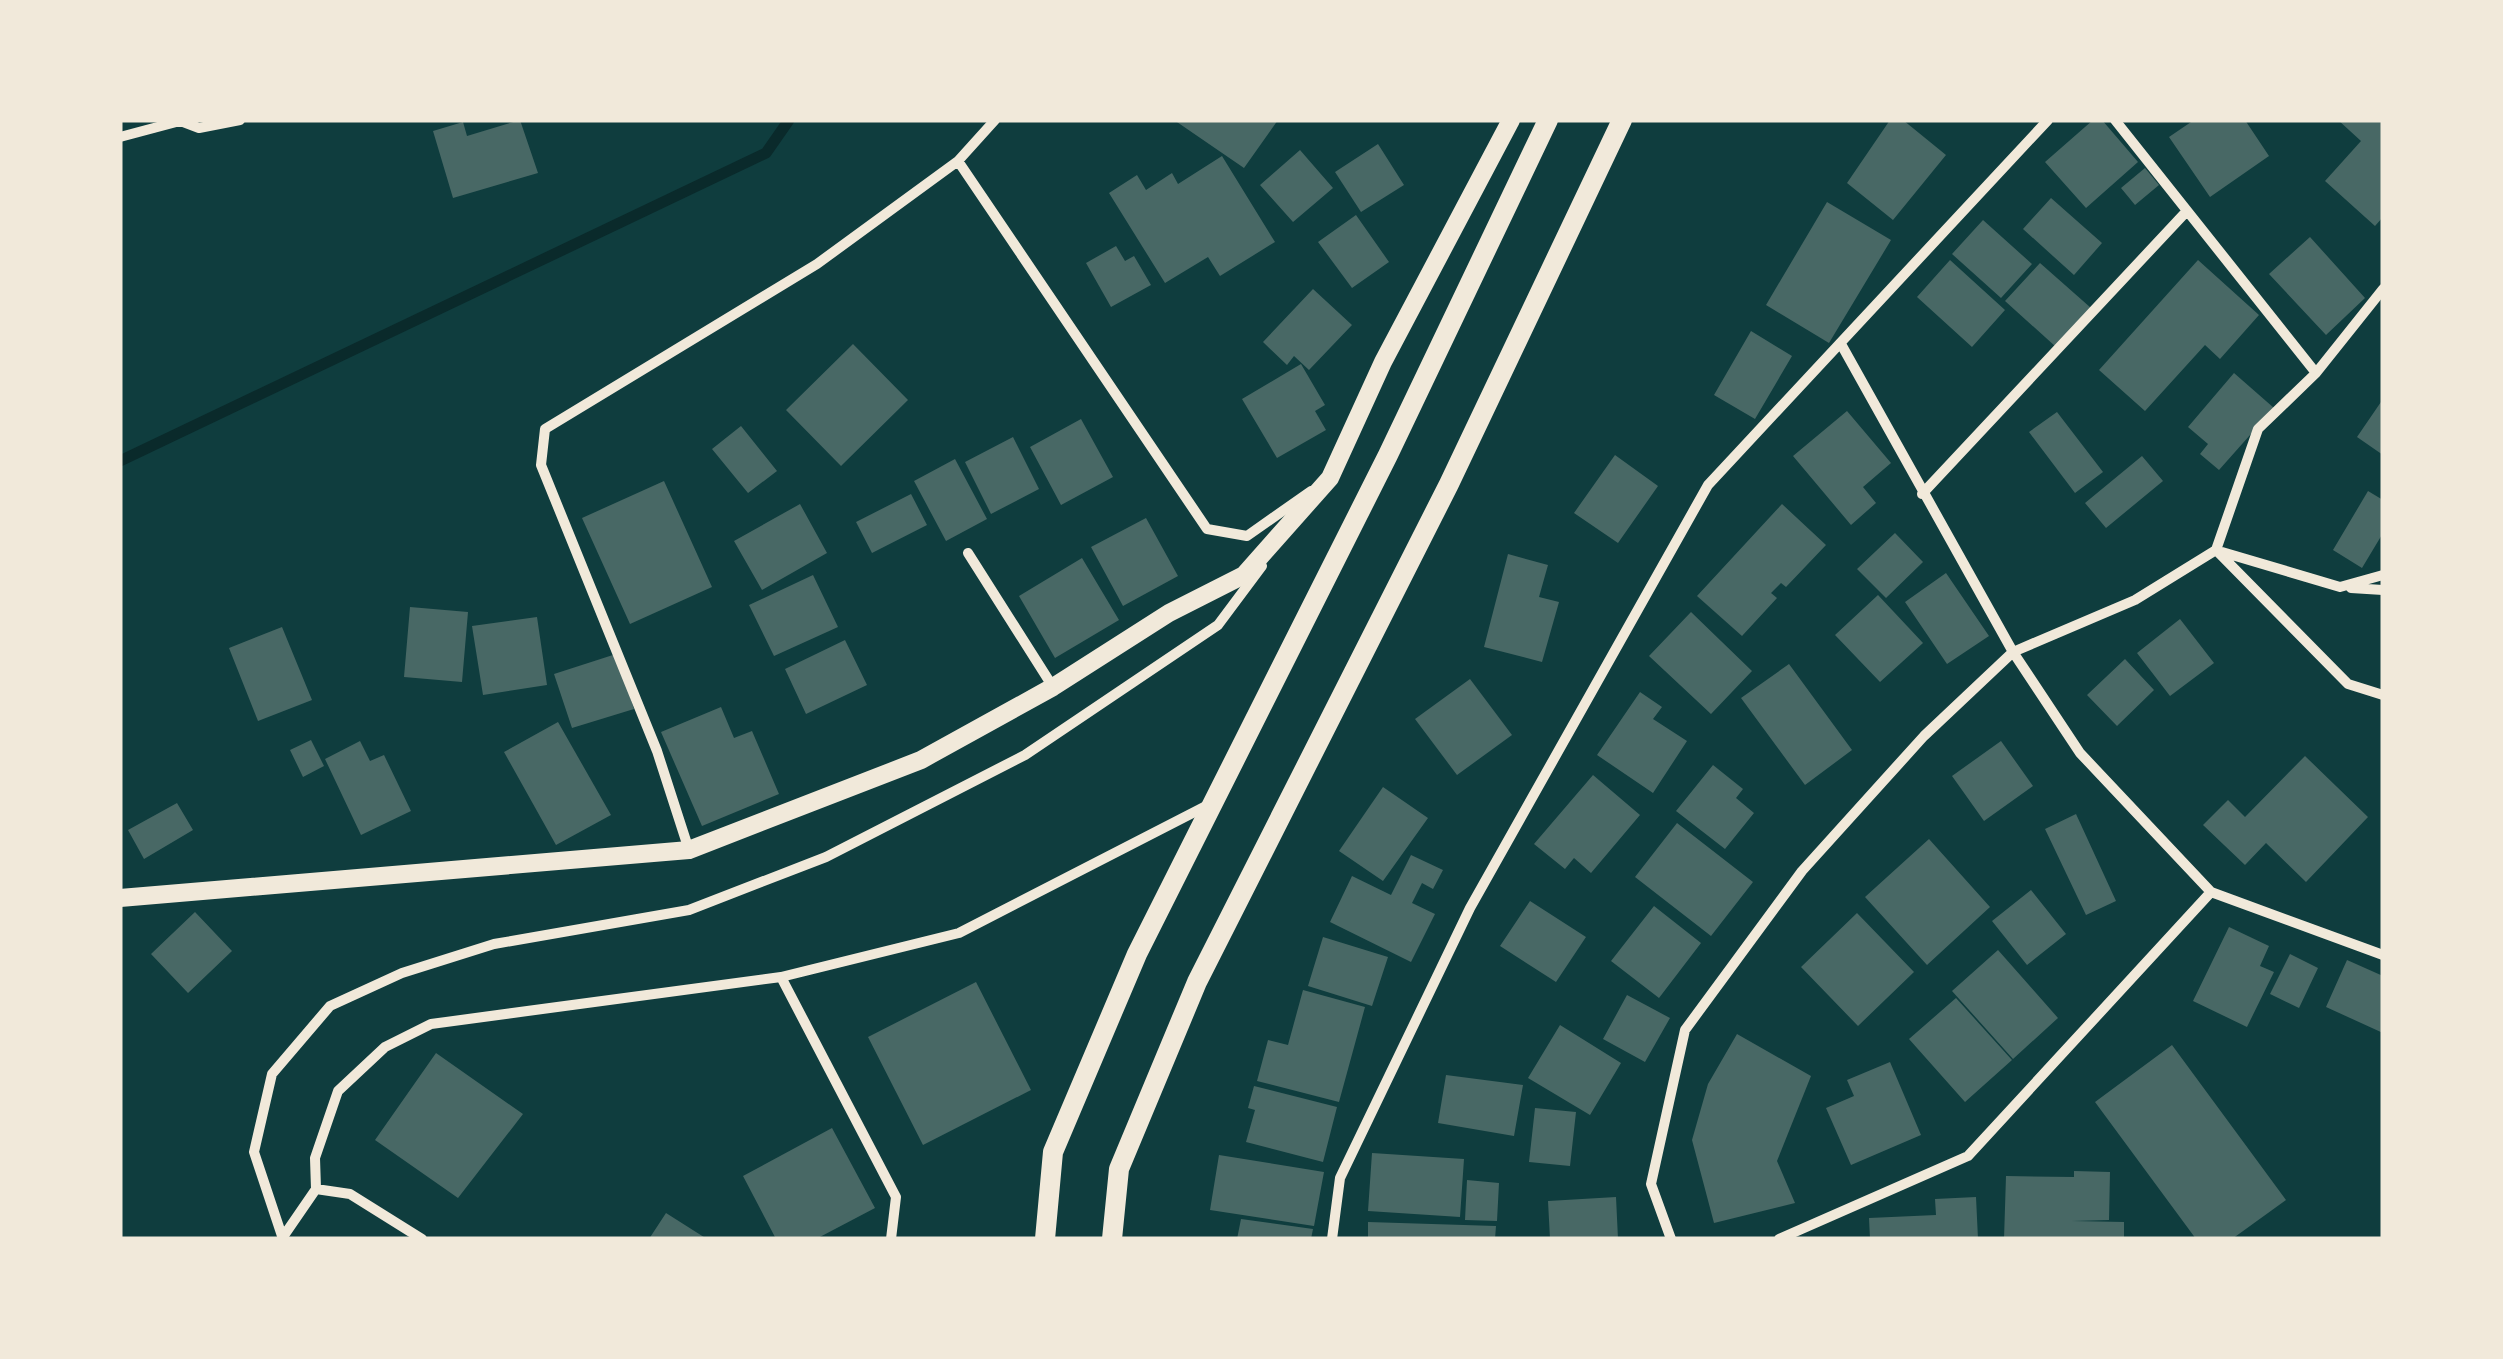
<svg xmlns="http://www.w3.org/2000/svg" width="2503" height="1359" font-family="'PT Sans',sans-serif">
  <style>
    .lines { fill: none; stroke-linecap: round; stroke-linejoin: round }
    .stream { stroke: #0a2a2b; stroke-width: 11 }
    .building { fill: #486865 }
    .minor { stroke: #f1e9da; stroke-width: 10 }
    .tertiary { stroke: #f1e9da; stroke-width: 18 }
    .secondary { stroke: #f1e9da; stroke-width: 20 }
  </style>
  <rect width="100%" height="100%" fill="#0f3d3e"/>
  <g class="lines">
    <path class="stream" d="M120,461L766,153L789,120"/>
  </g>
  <path class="building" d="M520,120L538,173L453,198L433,131L463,122L467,136Z
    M1174,120H1278L1244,168Z
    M1890,120H1903L1946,155L1893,220L1847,183Z
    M2093,120H2102L2138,162L2086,208L2045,162Z
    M2194,120H2245L2269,156L2210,197L2169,137Z
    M2338,120H2383V217L2375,226L2325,181L2361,141Z
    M1378,144L1404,185L1361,212L1335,172Z
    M1300,150L1333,188L1293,222L1260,185Z
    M1222,156L1275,242L1220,276L1208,257L1165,283L1109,193L1137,175L1146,190L1172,173L1178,184Z
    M2145,168L2159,185L2135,205L2121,188Z
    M2051,198L2102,243L2074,275L2023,229Z
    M1827,202L1891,240L1829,343L1766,305Z
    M1356,215L1389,262L1352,288L1318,242Z
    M1983,220L2032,264L2001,298L1952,254Z
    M2310,237L2365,298L2326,335L2269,274Z
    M1116,246L1125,261L1134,256L1151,285L1111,307L1086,263Z
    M1950,260L2005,310L1972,347L1917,297Z
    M2198,260L2259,315L2220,359L2205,345L2145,411L2099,370Z
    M2040,263L2091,308L2056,347L2005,301Z
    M1313,289L1352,325L1309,370L1294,356L1287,365L1263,342Z
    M1751,331L1792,356L1755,419L1714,395Z
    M853,344L908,400L841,466L786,410Z
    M1301,364L1325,405L1315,411L1326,430L1277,458L1242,399Z
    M2234,373L2274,408L2219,470L2200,454L2208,444L2188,427Z
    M2383,399V455L2357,437Z
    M1847,411L1891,463L1863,487L1876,503L1851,525L1793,456Z
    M2057,412L2103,472L2075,493L2029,432Z
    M1081,419L1113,477L1061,505L1030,447Z
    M741,426L777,471L748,493L712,449Z
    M1013,437L1039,489L991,514L965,462Z
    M1615,455L1658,486L1618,543L1574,513Z
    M2142,456L2163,481L2106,528L2085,503Z
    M955,459L987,519L946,541L914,481Z
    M664,481L712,587L630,624L582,518Z
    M2368,491L2383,500V533L2362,568L2333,550Z
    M911,494L927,525L872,553L856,522Z
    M800,504L827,553L762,590L734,541Z
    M1782,504L1826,545L1786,587L1781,583L1771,593L1777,598L1742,636L1697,596Z
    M1146,518L1178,576L1123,606L1091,547Z
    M1895,533L1923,562L1886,598L1857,569Z
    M1508,554L1548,565L1539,597L1559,602L1542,662L1484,647Z
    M1082,558L1119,620L1055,658L1019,596Z
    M1946,573L1989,636L1947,664L1905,602Z
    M813,575L838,627L774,656L749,605Z
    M1878,595L1923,643L1880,682L1835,635Z
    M410,607L468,612L462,682L404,677Z
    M1691,612L1752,671L1711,714L1649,656Z
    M537,617L547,685L483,695L472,626Z
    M2180,619L2214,663L2170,696L2137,653Z
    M282,627L312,700L258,721L229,648Z
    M845,640L867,685L806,714L785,669Z
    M616,654L634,709L572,728L554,674Z
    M2125,659L2154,690L2117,726L2087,695Z
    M1789,664L1852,750L1805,785L1741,698Z
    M1470,679L1512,735L1457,775L1415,719Z
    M1640,692L1662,707L1653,719L1687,741L1653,793L1597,755Z
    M721,707L734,738L752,731L779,794L702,826L661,732Z
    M558,722L611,815L556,845L504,752Z
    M311,740L324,766L303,777L290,750Z
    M360,741L370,761L384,755L411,811L361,835L325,759Z
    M2001,741L2033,786L1984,821L1952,776Z
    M2305,756L2368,817L2306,882L2266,843L2245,865L2203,825L2228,800L2245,817Z
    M1713,765L1743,789L1736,798L1754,813L1725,849L1676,811Z
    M1593,775L1640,815L1591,873L1574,858L1565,869L1534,844Z
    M1383,787L1428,818L1383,881L1339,851Z
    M177,803L193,830L144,859L128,830Z
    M2076,814L2116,901L2086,915L2045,829Z
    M1677,823L1753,882L1711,936L1635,877Z
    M1929,839L1990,907L1927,965L1865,897Z
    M1411,855L1443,870L1433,889L1422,883L1412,903L1435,914L1411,962L1330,922L1352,876L1391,895Z
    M2031,890L2066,934L2027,965L1992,921Z
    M1530,901L1586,937L1556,982L1500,946Z
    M1654,906L1701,943L1659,998L1611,961Z
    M195,912L232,951L188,993L151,954Z
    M1857,913L1914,972L1858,1026L1801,967Z
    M2229,927L2269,946L2260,966L2274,972L2247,1027L2193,1001Z
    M1323,937L1388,957L1372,1006L1308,986Z
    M1998,950L2058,1018L2013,1059L1952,991Z
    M2290,954L2318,968L2299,1008L2270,994Z
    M2347,960L2383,976V1033L2326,1007Z
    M976,982L1031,1090L923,1145L868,1037Z
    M1303,990L1365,1007L1339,1102L1257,1081L1268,1040L1288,1045Z
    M1627,995L1670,1018L1645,1062L1603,1039Z
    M1956,998L2012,1060L1965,1102L1909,1039Z
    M1560,1025L1621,1063L1590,1115L1528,1078Z
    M1737,1034L1811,1076L1777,1161L1795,1203L1714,1223L1692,1140L1708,1084Z
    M2172,1045L2286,1200L2232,1239H2196L2095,1102Z
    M436,1053L523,1114L458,1198L375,1140Z
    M1890,1062L1921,1135L1851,1165L1826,1108L1854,1096L1847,1080Z
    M1446,1075L1523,1085L1514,1136L1438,1123Z
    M1254,1086L1337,1107L1323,1162L1246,1142L1255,1110L1248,1108Z
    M1535,1108L1576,1112L1570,1166L1529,1162Z
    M832,1128L875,1208L816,1239H776L743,1176Z
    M1372,1153L1464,1159L1460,1217L1368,1211Z
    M1219,1155L1324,1172L1314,1226L1210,1210Z
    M2074,1171L2110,1172L2109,1220L2072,1221L2124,1222V1239H2004L2006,1176L2074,1177Z
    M1467,1180L1499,1183L1497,1221L1465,1220Z
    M1616,1197L1618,1239H1550L1548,1201Z
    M1976,1197L1978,1239H1870L1869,1218L1936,1215L1935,1199Z
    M666,1213L707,1239H649Z
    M1241,1219L1313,1229L1311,1239H1237Z
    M1368,1222L1496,1226L1495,1239H1368Z"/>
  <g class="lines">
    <path class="minor" d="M178,120L199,128L240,120
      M2115,120L2316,373
      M120,137L180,121
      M958,161L1207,529L1247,536L1311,491
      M1841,344L2013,652L2080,753L2211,892L2383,955
      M1922,494L2185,213
      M2216,550L2348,684L2383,695
      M2222,552L2340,587L2383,575
      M968,553L1053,687
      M2351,588L2383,590
      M689,850L657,751L541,465L545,429L817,264L958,161L995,120
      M781,977L896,1197L891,1239
      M316,1189L350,1194L422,1239
      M283,1237L316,1189L315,1158L338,1091L385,1047L431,1024L781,977L959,933L1210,804
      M283,1239L254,1152L272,1074L330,1006L402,973L494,944L689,910L826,857L1025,755L1218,625L1262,566
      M1332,1239L1340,1178L1470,908L1708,485L2048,120
      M1671,1239L1651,1184L1685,1030L1802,871L1924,736L2013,652L2135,600L2216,550L2258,429L2316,373L2383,289
      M1779,1239L1968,1156L2211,892"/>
    <path class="tertiary" d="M120,898L689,850L921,760L1053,687L1169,613L1244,575L1330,478L1383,362L1511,120"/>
    <path class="secondary" d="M1045,1239L1053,1152L1137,954L1388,455L1548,120
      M1112,1239L1119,1169L1197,982L1449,484L1622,120"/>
  </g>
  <rect width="2503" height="1359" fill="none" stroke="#f1e9da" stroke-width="245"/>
</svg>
